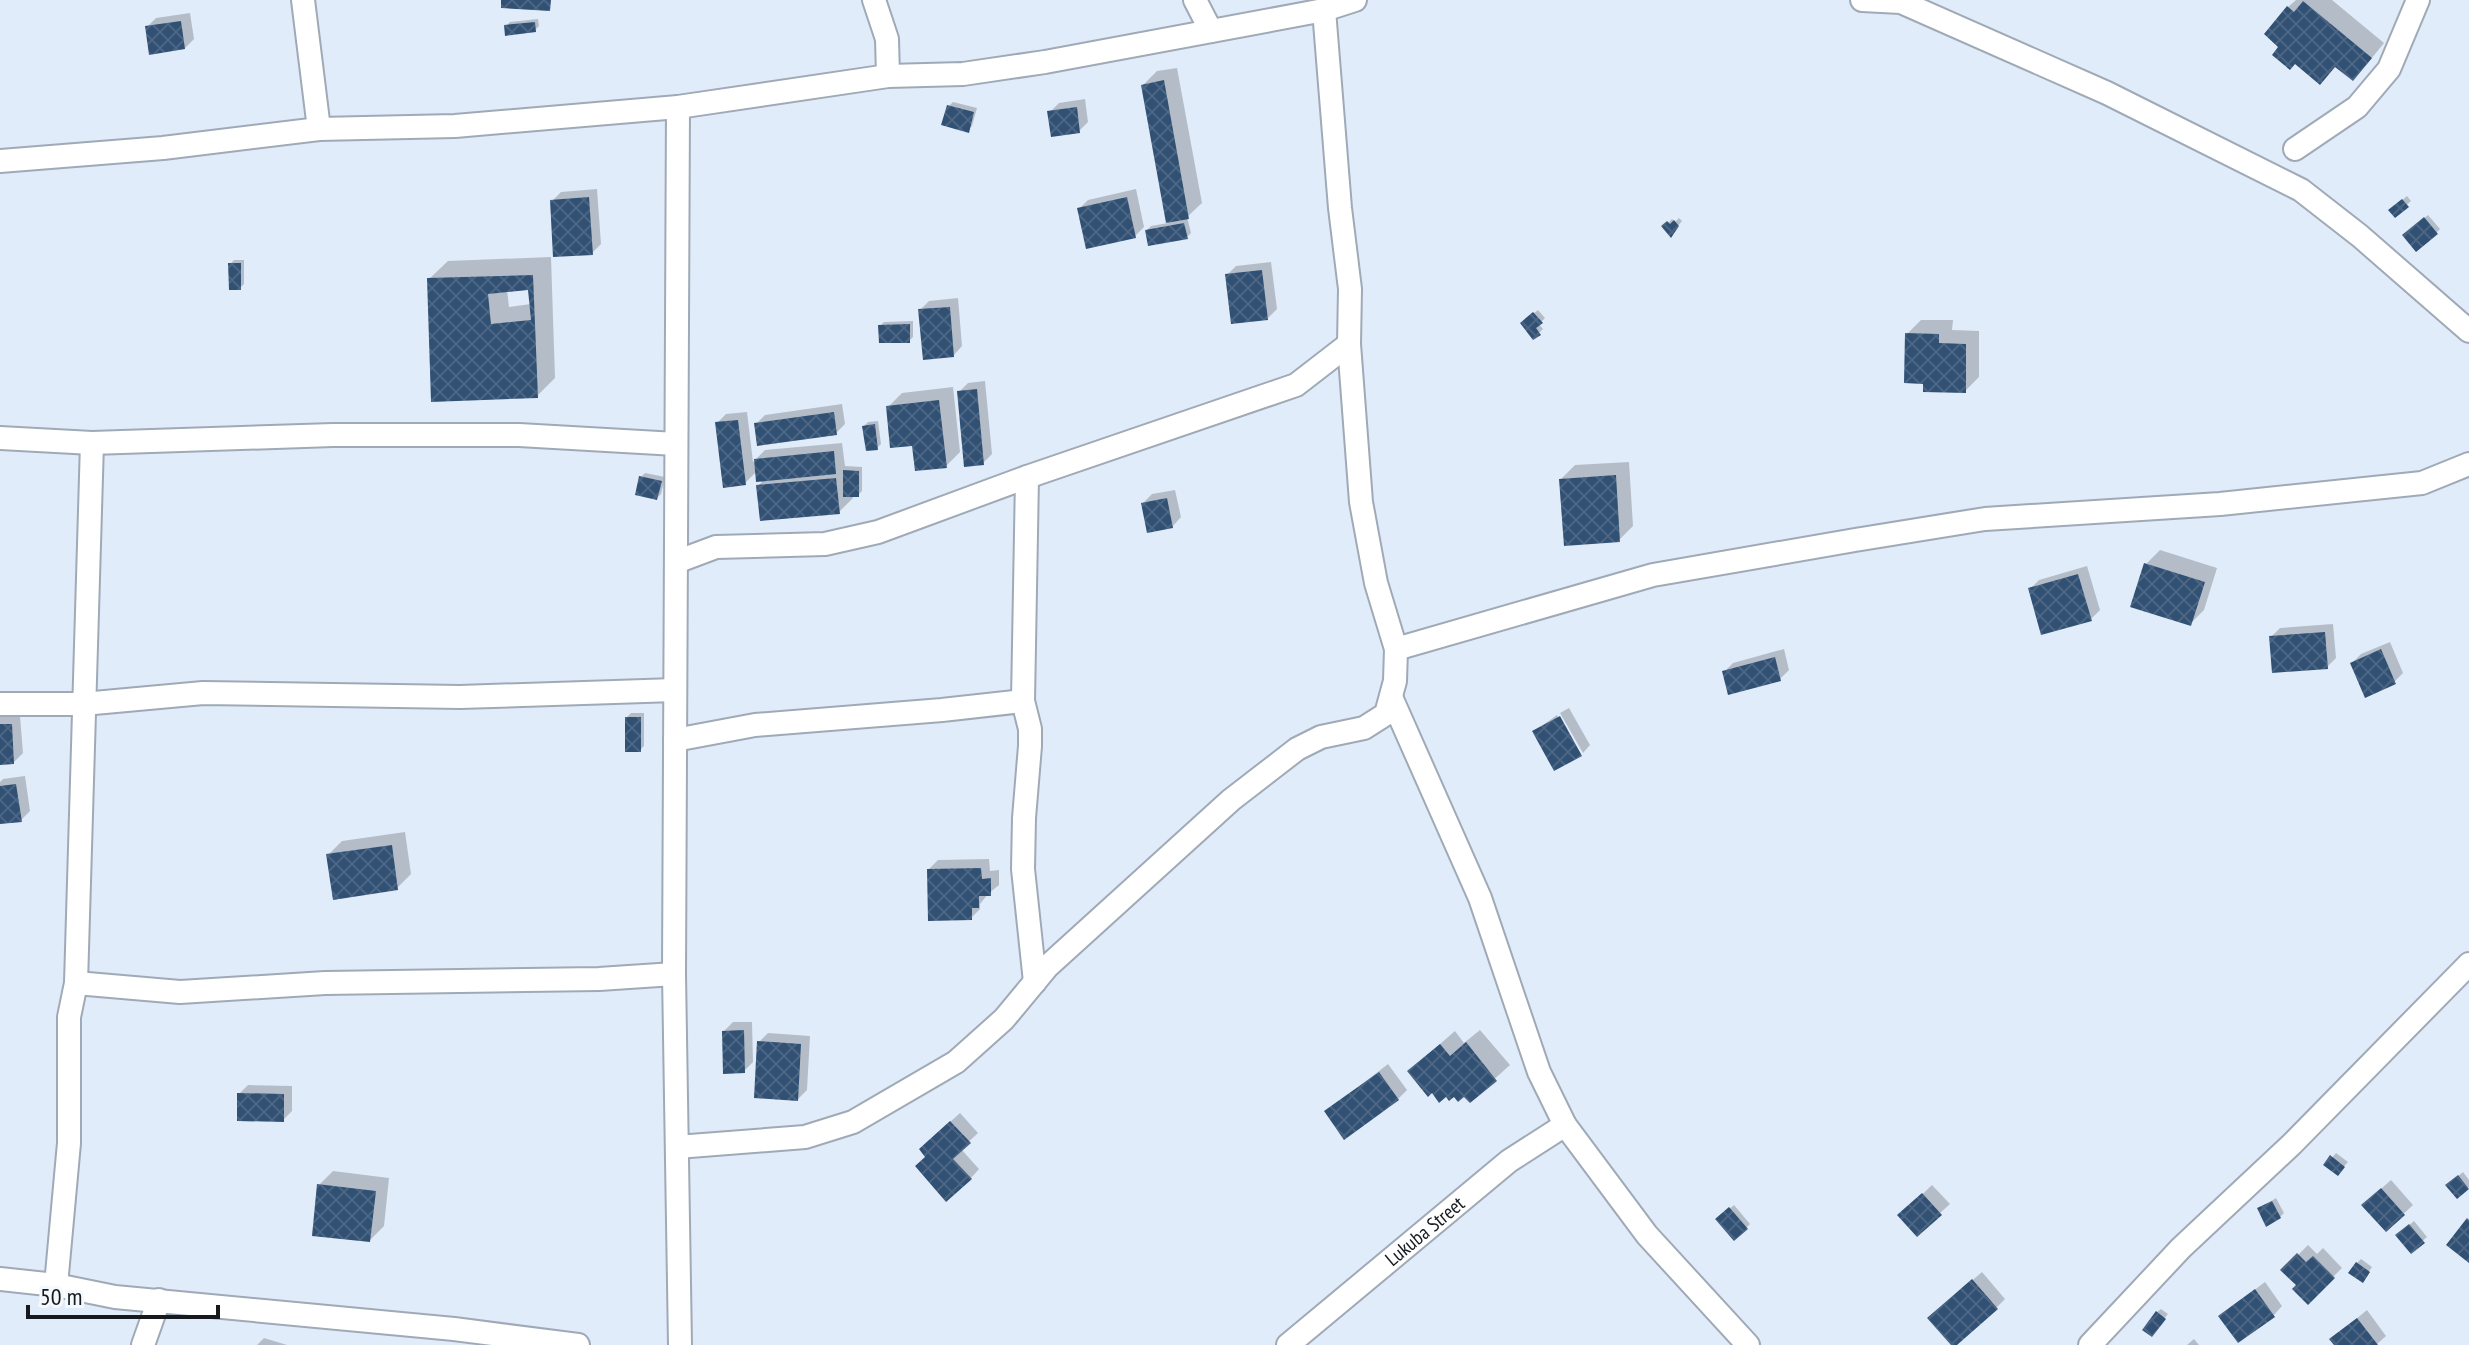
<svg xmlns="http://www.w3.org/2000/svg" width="2469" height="1345" font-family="'PT Sans Narrow',sans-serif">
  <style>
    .shadow { fill: #0003; fill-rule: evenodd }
    .building { fill: url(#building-cross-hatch); fill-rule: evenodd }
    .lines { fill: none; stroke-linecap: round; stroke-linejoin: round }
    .street-casing { stroke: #9faab6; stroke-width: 26 }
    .street { stroke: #fff; stroke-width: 22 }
    .labels { text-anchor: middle; stroke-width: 8; stroke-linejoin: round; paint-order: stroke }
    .street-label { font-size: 20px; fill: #161a1f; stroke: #f4f9fe }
  </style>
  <defs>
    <pattern id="building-cross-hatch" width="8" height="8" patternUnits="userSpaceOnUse" patternTransform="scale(2)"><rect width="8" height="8" fill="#305074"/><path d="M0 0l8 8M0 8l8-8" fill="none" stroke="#4b6582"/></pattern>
  </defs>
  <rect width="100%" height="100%" fill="#e1ecfa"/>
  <path class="shadow" d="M2296,0H2332L2384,43L2367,64L2337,65L2320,82L2281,46L2288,7Z
    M190,13L194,39L185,48L147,27L156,18Z
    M538,19L539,26L535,30L506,26L510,22Z
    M1177,68L1202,203L1187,217L1191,233L1187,237L1147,230L1151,226L1168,223L1143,85L1157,71Z
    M1085,99L1088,122L1079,131L1050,112L1059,103Z
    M953,102L977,108L972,126L968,130L949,106Z
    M597,189L601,244L592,253L552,201L561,192Z
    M1136,189L1144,227L1135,236L1079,209L1088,200Z
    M2407,196L2411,201L2395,215L2391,210Z
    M2428,215L2440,229L2436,233L2409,231Z
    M1679,218L1682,221L1674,231L1664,227L1672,219L1675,222Z
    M551,257L555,378L537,396L429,279L448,261ZM529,287L531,304L509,307L507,290Z
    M234,260H244V284L240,288L230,264Z
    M1271,262L1277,309L1268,318L1227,275L1236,266Z
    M958,298L962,346L953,356L920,310L929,301Z
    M1538,310L1545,318L1539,324L1543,329L1539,333L1526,319Z
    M1921,320H1953L1952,330L1979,331V377L1965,391L1925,382L1907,334Z
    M913,321V337L909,341L880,326L884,322Z
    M985,381L992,454L983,463L959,392L968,383Z
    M953,387L960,452L946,466L914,443L888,407L902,393Z
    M842,404L845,424L836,433L756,424L765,415Z
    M747,412L753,462L765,450L842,443L845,466L862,467V491L858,495H853V498L839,512L758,486L765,479L757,471L745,483L717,423L726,414Z
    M878,421L881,444L877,448L864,426L868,422Z
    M1629,462L1633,526L1619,540L1561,479L1575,465Z
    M645,473L665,477L661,494L657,498L641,477Z
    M1175,490L1181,517L1172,527L1143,503L1152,494Z
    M2160,550L2217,568L2204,610L2190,624L2133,606L2146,564Z
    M2087,566L2100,610L2091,619L2030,589L2039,580Z
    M2333,624L2336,658L2327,667L2271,637L2280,628Z
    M2390,642L2403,673L2394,682L2352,663L2361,654Z
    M1784,649L1789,670L1780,679L1724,672L1733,663Z
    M1569,708L1590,745L1583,753L1560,713Z
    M631,713H644V746L640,750L627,717Z
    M1557,715L1581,754L1555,769L1535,731Z
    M20,716L23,753L14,762L0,763V717Z
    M25,776L30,811L21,820L0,822V782L3,779Z
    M405,832L411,874L397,888L328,855L342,841Z
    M989,859L990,871L999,870V885L988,894L980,904V909L971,918L929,869L938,860Z
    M733,1022H752L753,1062L744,1071L724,1031Z
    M1480,1030L1510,1065L1470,1101L1465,1094L1446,1095L1409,1071L1455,1031L1464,1043Z
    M768,1033L810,1036L807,1090L798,1099L759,1042Z
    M1388,1064L1407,1090L1398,1099L1326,1112Z
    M248,1085L292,1086V1111L283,1120L239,1094Z
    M960,1113L978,1133L961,1149L979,1169L971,1178L928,1156L930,1140Z
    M2336,1153L2348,1162L2341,1170L2326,1165Z
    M333,1171L389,1178L384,1226L370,1240L319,1185Z
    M2463,1172L2469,1180V1187L2457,1197L2452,1181Z
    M2391,1180L2413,1205L2386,1230L2373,1196Z
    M1932,1185L1950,1204L1917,1234L1909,1207Z
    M2276,1198L2284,1213L2280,1217L2259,1209Z
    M1734,1205L1750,1224L1746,1228L1718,1219Z
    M2414,1221L2427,1237L2411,1251L2398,1235Z
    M2308,1245L2317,1254L2323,1248L2342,1268L2308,1302L2298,1285L2283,1270Z
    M2361,1259L2372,1267L2366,1276L2357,1263Z
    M1982,1272L2005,1299L1996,1308L1939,1309Z
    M2265,1282L2282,1306L2274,1315L2220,1316Z
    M2161,1309L2168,1314L2155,1330L2157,1312Z
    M2367,1310L2386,1336L2376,1345H2336L2332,1339Z
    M264,1338L287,1345H257Z
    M2194,1339L2199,1345H2187Z"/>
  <path class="building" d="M501,0H551L550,11L501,8Z
    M2303,1L2372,58L2353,81L2335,67L2320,85L2295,64L2290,70L2272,55L2278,47L2264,34L2287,6L2294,12Z
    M181,21L185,49L149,55L145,26Z
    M535,22L536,32L505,36L504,25Z
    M1164,80L1189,219L1166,223L1141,85Z
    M947,105L974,112L969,133L941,125Z
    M1077,107L1080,133L1051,137L1047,111Z
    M589,197L593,255L553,257L550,200Z
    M1127,197L1136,238L1086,249L1077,208Z
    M2402,199L2409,207L2395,218L2388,210Z
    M2424,217L2438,234L2416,252L2402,235Z
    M1674,220L1679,226L1671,238L1661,226L1667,221L1670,224Z
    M1184,223L1188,239L1148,246L1145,230Z
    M228,263H241V290H229Z
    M1262,270L1268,320L1231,324L1225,274Z
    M533,275L538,398L431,402L427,278ZM528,290L531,320L491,324L488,294Z
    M950,307L954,357L923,360L918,309Z
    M1533,312L1543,323L1536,328L1541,335L1533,340L1520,323Z
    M910,324V343H879L878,325Z
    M1905,333L1939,334V343L1966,344V393L1923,392V384L1904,383Z
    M977,389L984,465L964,467L957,391Z
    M939,400L947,468L915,471L912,446L890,448L886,406Z
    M834,412L837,435L757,446L754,423Z
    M738,420L746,485L723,488L715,422Z
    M875,424L878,450L866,451L862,426Z
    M834,451L836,474L756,482L754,459Z
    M843,470L859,471V497H843Z
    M1616,475L1620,542L1564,546L1559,479Z
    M639,476L662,481L657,500L635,495Z
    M836,478L840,514L760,521L756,485Z
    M1167,498L1173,528L1147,533L1141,503Z
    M2144,563L2205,582L2191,626L2130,607Z
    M2078,574L2092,621L2041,635L2028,588Z
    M2325,632L2328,669L2272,673L2269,636Z
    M2381,649L2396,684L2365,698L2350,663Z
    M1775,657L1781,681L1728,695L1722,671Z
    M1560,716L1582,756L1554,771L1532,731Z
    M625,717H641V752H625Z
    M0,724H12L14,764L0,765Z
    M16,784L22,822L0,824V786Z
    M392,845L398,890L333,900L326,854Z
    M981,868L982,879L991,878V896H979V908H972V920L928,921L927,869Z
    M744,1030L745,1073L723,1074L722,1031Z
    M757,1041L801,1044L798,1101L754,1098Z
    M1466,1042L1497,1081L1470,1103L1464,1097L1458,1102L1454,1097L1449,1101L1446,1097L1439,1103L1432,1093L1428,1097L1407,1071L1440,1044L1450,1056Z
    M1379,1072L1399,1100L1344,1140L1324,1111Z
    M237,1093L284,1094V1122L237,1121Z
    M950,1121L971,1143L953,1159L972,1179L946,1202L915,1166L925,1157L919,1149Z
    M2330,1155L2345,1167L2338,1176L2323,1165Z
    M2458,1175L2469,1189L2457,1199L2445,1185Z
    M317,1184L376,1191L370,1242L312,1236Z
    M2381,1188L2405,1215L2386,1232L2361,1205Z
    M1922,1193L1942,1215L1917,1237L1897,1215Z
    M2272,1201L2281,1218L2266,1227L2257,1208Z
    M1729,1207L1748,1229L1734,1241L1715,1219Z
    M2467,1218L2469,1220V1263L2446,1245Z
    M2409,1224L2425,1243L2411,1254L2395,1235Z
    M2297,1253L2306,1262L2313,1256L2335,1278L2308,1305L2292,1289L2296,1285L2280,1270Z
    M2356,1262L2370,1272L2363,1283L2348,1273Z
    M1972,1279L1998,1309L1957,1345H1951L1927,1318Z
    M2255,1289L2275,1317L2238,1343L2218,1316Z
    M2156,1311L2166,1319L2152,1337L2142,1330Z
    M2357,1318L2378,1345H2334L2329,1339Z"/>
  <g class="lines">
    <g class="street-casing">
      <g id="street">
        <path d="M303,0L319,129"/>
        <path d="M874,0L887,39L888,76"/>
        <path d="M1195,0L1211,31"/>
        <path d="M1862,0L1901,2L2107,93L2301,190L2360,236L2469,331"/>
        <path d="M1324,10L1340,208L1350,289L1349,344L1361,502L1376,583L1396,649"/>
        <path d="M678,107L674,974L680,1345"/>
        <path d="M2295,149L2357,107L2389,69L2418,0"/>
        <path d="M0,161L163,148L319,129L455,126L678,107L888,76L963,74L1045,62L1324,10L1355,0"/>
        <path d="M0,438L92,443L333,435H519L676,444"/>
        <path d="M1027,477L1023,701L1030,729V746L1024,818L1023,869L1035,982"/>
        <path d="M676,562L716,547L825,544L878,532L1027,477L1296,385L1349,344"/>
        <path d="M1391,697L1480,898L1539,1072L1565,1125L1647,1235L1748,1345"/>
        <path d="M0,704H83L203,693L460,697L675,690"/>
        <path d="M675,740L755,725L942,710L1023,701"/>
        <path d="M76,983L180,992L325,983L599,979L674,974"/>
        <path d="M677,1147L805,1137L853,1122L956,1062L1004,1019L1048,966L1231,800L1297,749L1321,737L1364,728L1386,714L1395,681L1396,649L1653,575L1855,540L1985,519L2220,504L2422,483L2469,464"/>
        <path d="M0,1279L56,1285L115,1297L454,1329L578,1345"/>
        <path d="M56,1285L69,1143V1017L76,983L92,443"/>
        <path d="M143,1345L159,1300"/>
        <path id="s1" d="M1288,1345L1509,1161L1565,1125"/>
        <path d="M2090,1345L2181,1248L2292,1144L2469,964"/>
      </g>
    </g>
    <use href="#street" class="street"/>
  </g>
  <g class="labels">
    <g class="street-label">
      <text dy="7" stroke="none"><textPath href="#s1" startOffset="178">Lukuba Street</textPath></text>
    </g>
  </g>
  <path d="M28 1305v12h190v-12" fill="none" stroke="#161a1f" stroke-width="4"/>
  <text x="40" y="1305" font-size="24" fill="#161a1f" stroke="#f4f9fe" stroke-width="6" paint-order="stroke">50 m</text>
</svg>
